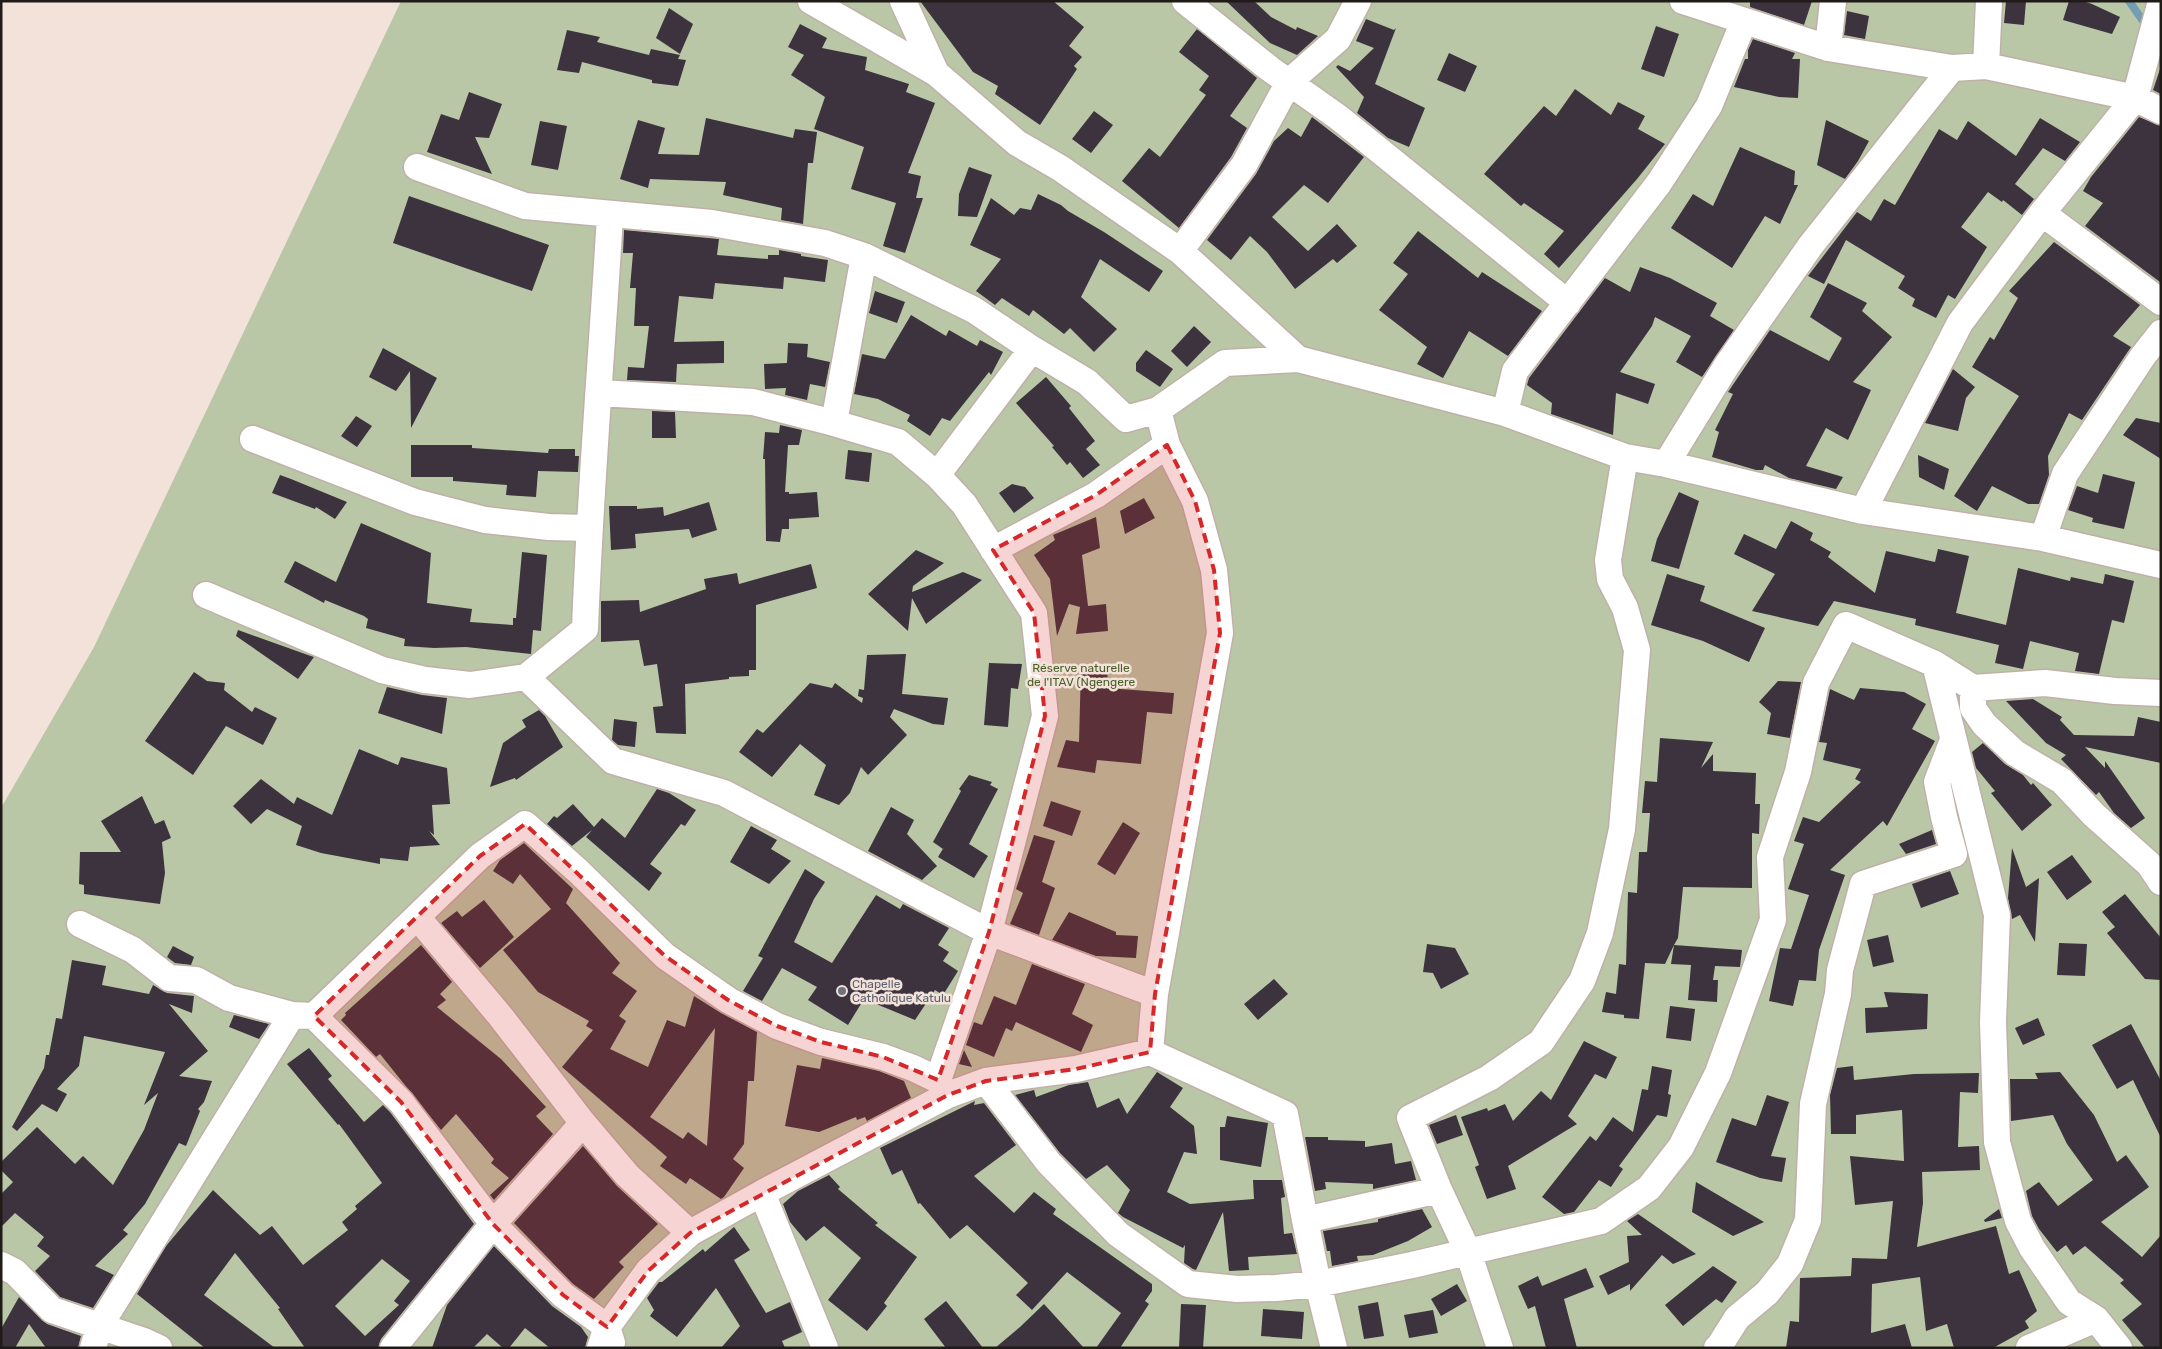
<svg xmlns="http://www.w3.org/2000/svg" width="2162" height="1349" font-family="Rubik,sans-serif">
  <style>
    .green { fill: #b9c7a6 }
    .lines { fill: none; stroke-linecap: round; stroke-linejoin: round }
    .stream { stroke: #739db3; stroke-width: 8 }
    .building { fill: #3c333e; fill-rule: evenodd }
    .minor-casing { stroke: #c0b0a8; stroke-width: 29 }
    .minor { stroke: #fff; stroke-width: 26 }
    .marked { fill: #d62828; fill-opacity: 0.2; stroke: #d62828; stroke-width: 4; stroke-dasharray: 10 6; stroke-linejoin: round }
    .worship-dot { fill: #6b7280; stroke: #f3e2da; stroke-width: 2 }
    .labels { text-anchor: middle; stroke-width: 5; stroke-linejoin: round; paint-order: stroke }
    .park-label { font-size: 12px; fill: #495f26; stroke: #f3e2da }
    .worship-label { font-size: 12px; fill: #5b616d; stroke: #f3e2da; text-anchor: start }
  </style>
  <rect width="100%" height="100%" fill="#f3e2da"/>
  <path class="green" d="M401,1H2161V1348H1V808L94,647Z"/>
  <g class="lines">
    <path class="stream" d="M2129,1L2148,28"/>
  </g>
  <path class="building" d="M920,1H1053L1084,27L1069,46L1082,57L1074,66L1077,69L1040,125L995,94L998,86L973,72Z
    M1226,1H1254L1271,17L1296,30L1297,27L1318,36L1297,55L1270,43Z
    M1750,1H1812L1804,25L1750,7Z
    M2006,1H2026L2024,25L2004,23Z
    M2069,1H2083L2092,4L2120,17L2112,34L2063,20Z
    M669,8L693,24L680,54L656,38Z
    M1847,11L1869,16L1865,39L1844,35Z
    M1366,19L1394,30L1396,28L1375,84L1425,108L1409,147L1388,138L1357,113L1364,97L1336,67L1338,65L1350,71L1374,48L1356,41Z
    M800,24L827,38L822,48L867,57L865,70L909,84L906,92L935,103L908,173L921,176L916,198H923L905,253L883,246L896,203L851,189L864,147L814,129L825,97L791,75L804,55L788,47Z
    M1656,26L1679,34L1664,77L1641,69Z
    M1197,29L1257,78L1230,116L1247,128L1231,157L1179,228L1122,181L1149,148L1160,157L1206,95L1199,90L1209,76L1179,52Z
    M567,30L600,37L597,42L649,55L651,49L680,55L678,59L686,60L678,86L652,83V80L582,62L579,73L557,70Z
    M1753,39L1795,53L1792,59H1800L1798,98L1779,97L1734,87L1745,59H1748V50Z
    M1449,53L1477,66L1465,92L1437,80Z
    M2161,66V94L2153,90Z
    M1575,89L1611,115L1618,102L1645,116L1638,129L1665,144L1637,179L1559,268L1544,254L1564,231L1524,203L1521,206L1484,174L1544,106L1556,116Z
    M469,92L502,104L489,138L475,137L492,174L427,152L441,114L459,120Z
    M1094,111L1113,125L1091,153L1072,139Z
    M1312,117L1364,157L1328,203L1304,185L1272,217L1308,251L1337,224L1357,246L1337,263L1333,259L1295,289L1267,252L1250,236L1231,260L1207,240L1256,174L1274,141L1288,128L1301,137Z
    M2139,117L2161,126L2160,282L2085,226L2103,203L2083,191L2091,177Z
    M706,118L793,138L795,129L817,132L813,163H808L803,224L781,220L782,208L723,195L726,182L650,179L648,188L620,179L638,120L665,128L658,154L699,155Z
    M2040,118L2080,142L2065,161L2043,148L2015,184L2034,199L2022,215L2003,200L2002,202L1988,192L1961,227L1987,247L1955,299L1948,295L1936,318L1912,306L1915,299L1898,288L1905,276L1846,240L1824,284L1808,276L1857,212L1871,221L1884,199L1895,205L1939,129L1957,140L1968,121L2016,156Z
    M1826,120L1869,141L1858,161L1845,179L1817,165Z
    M540,121L567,126L558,170L531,165Z
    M1740,147L1795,171L1794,185H1798L1780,224L1765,216L1732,268L1671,228L1693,194L1713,206Z
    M969,167L992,175L977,217L958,216L959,194Z
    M1038,194L1061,205L1068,211L1104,232L1163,271L1149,292L1100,259L1081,297L1117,329L1094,352L1070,328L1064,334L1033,310L1029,316L1002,298L995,305L976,291L1001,259L970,245L991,198L1014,215L1020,208L1031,210Z
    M409,196L549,245L532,291L393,243Z
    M624,230L719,239L717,255L768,259V255H779V250L801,254V256L828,260L825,282L784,277L783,289L715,283L713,299L679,296L674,342L724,341V363L677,364L676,382L627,380L628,367L644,368L649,326H634L636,288H630L633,253H623Z
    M1418,231L1478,278L1482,272L1542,311L1508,356L1469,331L1443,378L1417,364L1427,347L1379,310L1408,274L1393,263Z
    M2054,242L2140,305L2113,336L2131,347L2082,420L2069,413L2048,456L2049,475L2039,504H2028L1992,486L1977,511L1954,496L2019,396L1972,367L1990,337L1994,340L2018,298L2009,291Z
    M1640,267L1670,278L1717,303L1710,316L1734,330L1702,377L1676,362L1691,336L1655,317L1652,326L1620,372L1655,384L1648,404L1616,393L1613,435L1551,414L1552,403L1527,385L1529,378L1605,278L1630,292Z
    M1828,283L1867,303L1862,311L1892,337L1853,382L1871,390L1848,440L1826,428L1806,466L1843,477L1836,489L1789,478L1765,465L1763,470H1756L1712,457L1719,432L1715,430L1733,394L1728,392L1770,330L1829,361L1842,338L1810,317Z
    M875,291L905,302L897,323L869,313Z
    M911,315L946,336L949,330L977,346L980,340L1003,352L991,375L989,372L950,421L942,418L930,436L907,421L910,415L878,399L854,394L862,354L885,359Z
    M1194,326L1211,342L1187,367L1171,351Z
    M788,343L808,344L807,357L830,362L825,387L810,384L807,400L785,395L786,388L765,389L764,364L787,363Z
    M383,348L437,378L411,428L410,371L396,391L369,377Z
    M1146,350L1173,369L1160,387L1136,371V363Z
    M1953,369L1975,387L1966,398L1958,431L1925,423Z
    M1046,377L1071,406L1069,408L1095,441L1086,449L1100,465L1083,478L1070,462L1067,465L1052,447L1054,446L1016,403Z
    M652,411L675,412L676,438H652Z
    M356,416L372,426L357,447L341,436Z
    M2136,418L2161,423V459L2123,435Z
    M780,425L802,430L799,445H788L785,492H789V494L817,492L819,517L789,519V529H782L780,542L766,541L765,459H763L765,432L779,433Z
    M411,445H472V448L548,453L549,449H575V456H579L578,472L538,471L536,497L506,495L507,485L453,481V477H411Z
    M848,450L872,453L869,482L845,479Z
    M1918,455L1949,469L1944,490L1919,477Z
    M2103,474L2135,482L2124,529L2092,522L2093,518L2068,510L2077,486L2098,493Z
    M280,475L291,479L347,502L335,519L316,507L315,509L272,493Z
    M1012,484L1025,487L1034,498L1014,513L999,493Z
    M1679,492L1699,501L1679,569L1651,561L1657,539Z
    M1144,498L1155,518L1125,534L1120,511Z
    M709,502L717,530L692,538L689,529L635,534L636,548L611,550L609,506H637V509L663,507L664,516Z
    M1096,517L1100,548L1082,555L1088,606L1106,604L1108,631L1076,634L1080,607L1069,604L1057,636L1050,579L1034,555L1055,540L1053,535Z
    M1791,521L1813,533L1810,540L1831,552L1828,557L1875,593L1886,551L1935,562L1938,549L1969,556L1956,613L2006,625L2018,568L2070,581L2071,577L2103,584L2105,574L2134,581L2124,623L2112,620L2099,674L2075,671L2079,653L2030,641L2023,669L1995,663L1999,645L1915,625L1916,619L1834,601L1818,626L1752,611L1775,574L1734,554L1744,534L1776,549Z
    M361,523L431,553L427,603L472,609L470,622L513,625V618H516L522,552L547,555L541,631L533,630L531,654L466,647L434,648L404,646L405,639L366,628L368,619L364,616L325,600L324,603L284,582L295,561L336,582Z
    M916,550L944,563L913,586L912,592L963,572L982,580L926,624L912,598L908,631L868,594Z
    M811,564L817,588L756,605V670H749V676L729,677V679L685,684L686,734L656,733L653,707L663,706L657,664L644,666L639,640L601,642V601L639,600L640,612L706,589L704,579L737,573L739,584Z
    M1667,574L1705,586L1700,601L1765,628L1749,662L1703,641L1651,625Z
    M238,630L308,655L314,657L298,679L236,636Z
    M906,654L902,694L948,698L944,725L933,724L894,709L890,717L907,735L868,775L861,767L850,793L839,805L814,795L826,765L800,744L772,777L739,752L757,729L763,733L810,683L832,688L835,683L862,703L863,698L858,696L859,689L864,690L867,655Z
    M989,663L1022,664L1018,689L1011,688L1008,727L984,725Z
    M1081,666L1108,667L1107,688L1174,693L1172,714L1147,712L1141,764L1097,760L1095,773L1057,767L1066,740L1079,742Z
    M194,672L207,681L225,683L224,690L252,712L255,707L277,718L263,745L226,726L193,775L145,741Z
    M1778,681L1801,682L1790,738L1767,734L1771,713L1759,702Z
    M387,687L422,695L447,698L442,734L378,713Z
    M1860,688L1904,692L1926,704L1912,729L1935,741L1887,826L1883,821L1830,870L1845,875L1819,950L1816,981L1799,980L1793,1006L1769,1001L1780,948L1791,949L1809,895L1788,889L1804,844L1794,841L1803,817L1819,822L1861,782L1855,779L1861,769L1823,760L1827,743L1819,742L1830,689L1854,700Z
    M2033,699L2062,717L2060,720L2074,735L2134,736L2138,717L2161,722V763L2085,747L2105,768V761L2145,818L2131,828L2114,813L2099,792L2096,795L2061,759L2066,755L2046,743L2006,701Z
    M539,710L545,716L563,747L516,780L515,778L490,787L503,743L526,727L522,720Z
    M614,719L637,722L635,747L618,745L612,740Z
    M1660,738L1713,742L1701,768L1713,754V771L1756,773L1755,804H1760L1759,834L1752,833V888L1683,887L1678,938L1674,945L1742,950L1740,967L1715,966L1713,980H1718L1717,1002L1688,1000L1691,965L1671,964L1674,945L1665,964L1645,963L1639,1019L1624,1018V1015L1602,1012L1606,992L1616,994L1619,964L1626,965L1628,892L1637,893L1639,852H1647L1650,813H1642L1645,781L1657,782Z
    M1983,743L2005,764L2023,775L2031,785L2033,783L2052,805L2022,831L1991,793L1995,791L1976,768L1972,752Z
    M359,749L398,765L401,757L447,768L450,804L432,805L434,835L429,831L440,845L410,847L408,861L380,858V864L321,853L296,845L302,826L267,809L251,824L233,806L261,779L294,804L297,797L332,815Z
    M969,775L992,782L990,785L998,789L969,844L988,856L974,878L938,857L944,847L943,849L933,842L961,791L959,789Z
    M657,789L669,793L696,810L685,826L681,824L650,864L662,873L649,891L586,837L592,830L572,846L547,824L554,816L557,818L573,804L594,827L602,818L625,838Z
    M142,796L155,824L164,820L171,838L162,842L165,873L160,904L84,894V885L79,884L80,852H121L101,821Z
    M1051,801L1081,811L1072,836L1043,826Z
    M891,807L914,820L907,834L937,866L922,880L868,851Z
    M1123,822L1140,833L1115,875L1097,864Z
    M751,826L777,840L771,849L791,861L769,884L730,862Z
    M1932,830L1936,844L1906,854L1899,844Z
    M1034,835L1055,841L1042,882L1055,888L1039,935L1010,924L1023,893L1016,889Z
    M524,843L573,889L566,903L620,963L612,973L637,991L619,1016L626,1021L610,1049L648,1067L667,1020L685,1027L694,996L721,1013L757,1032L754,1081H748L744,1144L733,1159L744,1168L724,1197L721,1199L690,1178L686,1184L660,1166L667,1157L562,1067L593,1030L586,1026L589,1021L538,992L503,950L551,909L520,874L513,884L493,871L500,860ZM715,1028L707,1146L688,1132L683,1139L650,1117Z
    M2012,848L2026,887L2039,878L2035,942L2020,915L2012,919L2008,898Z
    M2072,855L2092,882L2067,900L2047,872Z
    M805,869L825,882L814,899L794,942L832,963L876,895L900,909L903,904L949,928L938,945L949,952L943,961L958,971L943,995L935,990L915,1020L864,999L848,1025L808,1000L817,987L782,968L762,1001L743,991L763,958L758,956Z
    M1950,871L1959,894L1921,908L1912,884Z
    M2125,894L2161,938V980L2145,979L2107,933L2115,927L2102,912Z
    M484,900L514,937L480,968L441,923L457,911L462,917Z
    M1069,912L1116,932V935L1138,936L1136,958L1096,956L1052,940Z
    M1888,935L1894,962L1873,967L1867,940Z
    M2059,943L2087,944L2085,976L2057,975Z
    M1427,944L1455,948L1469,974L1441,989L1433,973L1423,972Z
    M421,945L452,982L440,994L446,1000L437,1007L501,1059L546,1107L536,1116L553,1134L494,1200L490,1195L509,1178L491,1163L494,1159L456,1114L441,1130L380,1054L376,1057L341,1020L346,1015L345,1013Z
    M173,946L194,957L191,965L175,963L167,957Z
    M72,960L106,966L102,985L149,994L153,985L167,993L194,996L192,1013L169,1004L208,1051L179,1076L212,1081L204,1102L198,1109L200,1111L186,1146L179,1143L145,1204L123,1230L128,1234L95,1266L114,1275L93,1308L60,1297L35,1271L50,1256L37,1246L44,1237L15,1213L1,1227V1194L13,1182L1,1170V1162L37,1127L75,1164L83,1156L113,1185L144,1130L158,1093L144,1105L165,1052L84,1036L79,1066L57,1089L67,1094L57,1112L42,1104L17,1131L12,1127L44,1068L46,1055H49L56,1018L62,1019Z
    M1032,964L1085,984L1072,1014L1093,1025L1081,1052L1016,1022L1012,1031L1006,1028L994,1057L966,1045L974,1022L982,1025L994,996L1016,1005Z
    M1274,979L1288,994L1258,1020L1244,1004Z
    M1884,992L1928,994L1927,1029L1866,1033L1865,1008L1888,1007Z
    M1670,1006L1695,1009L1691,1041L1666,1038Z
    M234,1015L269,1024L259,1039L229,1027Z
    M2038,1018L2045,1035L2023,1045L2015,1028Z
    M2131,1024L2161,1081V1138L2133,1080L2117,1089L2092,1045Z
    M1584,1041L1617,1057L1606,1079L1595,1074L1568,1116L1577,1124L1508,1166L1516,1189L1487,1199L1475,1167L1479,1165L1461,1117L1487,1108L1488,1111L1505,1104L1513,1121L1541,1091L1551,1100Z
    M309,1048L332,1076L328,1079L364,1122L383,1105L390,1112L474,1224L381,1339L378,1348H305L278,1309L280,1308L235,1253L204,1295L275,1348H205L137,1294L166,1246L213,1190L260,1235L272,1226L303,1265L348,1230L342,1222L357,1209L355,1206L382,1183L339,1124L338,1125L287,1064ZM382,1259L410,1281L394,1301L399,1305L365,1336L335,1306Z
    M964,1050L972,1067L959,1064Z
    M822,1058L879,1071L904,1081L911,1098L867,1121L865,1117L857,1120L856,1117L819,1132L785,1126L797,1065L820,1069Z
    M1652,1066L1672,1070L1668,1094L1671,1095L1667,1117L1657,1115L1619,1166L1623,1169L1611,1187L1599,1180L1574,1212L1564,1214L1542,1197L1590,1136L1596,1141L1613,1117L1633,1132L1642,1089L1648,1090Z
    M1853,1066L1854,1080L1914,1074L1979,1073L1978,1093L1960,1092L1958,1147L1979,1146L1980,1170L1922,1172L1923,1203L1917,1247L1996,1226L2009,1274L2019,1270L2037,1311L2025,1321L2029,1328L1993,1348H1954L1947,1324L1926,1331L1920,1277L1872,1284L1871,1333L1905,1324L1912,1348H1786L1790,1321L1799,1322L1800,1278L1851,1276L1852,1258L1887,1259L1893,1201L1855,1205L1850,1156L1904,1161L1902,1110L1856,1115V1134H1831L1830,1095L1837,1068Z
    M1157,1072L1183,1088L1170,1107L1194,1126L1197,1154L1184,1152L1167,1192L1190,1204L1254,1199L1253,1180H1282L1285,1197L1281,1198L1284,1234L1292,1233L1297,1254L1248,1257L1249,1270L1229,1271L1223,1212L1196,1270L1193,1269L1184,1263L1185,1245L1183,1248L1123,1217L1118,1213L1130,1190L1107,1165L1086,1179L1060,1153L1015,1095L1034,1090L1036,1097L1069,1085L1088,1082L1097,1108L1119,1098L1127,1114Z
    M2060,1072L2094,1115L2117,1162L2126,1155L2149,1187L2101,1222L2142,1257L2161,1235V1348H2145L2122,1320L2142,1304L2120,1283L2124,1280L2085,1246L2073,1255L2066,1245L2057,1252L2039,1229L2032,1216L2026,1191L2039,1182L2058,1206L2093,1180L2067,1144L2053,1115L2011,1121L2010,1079H2038L2035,1073Z
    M1767,1095L1789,1102L1771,1156L1786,1158L1782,1182L1760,1178L1716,1162L1732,1118L1756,1126Z
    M975,1101L974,1105L984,1103L1016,1145L974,1176L1014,1213L1034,1192L1056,1209L1053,1214L1152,1284V1291L1145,1301L1149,1304L1120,1348H1096L1121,1313L1067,1272L1032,1310L1016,1295L1028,1283L967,1225L950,1239L920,1203L918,1204L902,1170L892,1175L880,1148Z
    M1456,1115L1463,1135L1437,1144L1429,1125Z
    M1227,1116L1268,1123L1261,1167L1220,1160V1127H1225Z
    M1305,1137H1328V1140L1365,1141V1147L1392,1143L1395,1164L1411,1161L1416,1180L1373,1189V1184L1325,1182L1326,1189L1315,1191Z
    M583,1146L617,1186L658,1224L619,1262L624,1267L594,1299L573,1284L514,1223Z
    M829,1175L840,1187L838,1189L878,1223L875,1225L917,1257L884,1303L887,1306L867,1331L828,1300L861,1258L824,1226L806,1241L790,1222L783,1204L798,1191Z
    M1696,1182L1764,1222L1733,1236L1692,1212Z
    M1422,1209L1432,1227L1408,1241L1373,1255L1357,1256L1358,1261L1332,1266L1330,1251H1327L1323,1231L1378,1222V1219Z
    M1999,1209L2002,1218L1985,1222L1984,1220Z
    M1638,1214L1696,1254L1673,1264L1662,1255L1630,1291V1284L1608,1295L1599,1276L1629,1262L1627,1236L1642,1235L1627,1221Z
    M734,1227L750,1250L734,1260L766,1313L790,1302L802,1332L782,1341L785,1348H721L740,1326L716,1288L677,1337L650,1316L654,1310L647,1298L659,1282H662L703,1249L705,1252Z
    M494,1246L552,1306L581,1327L588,1337L585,1348H550L525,1328L509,1348H503L487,1334L473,1348H432L447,1305Z
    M1713,1266L1737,1282L1722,1303L1716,1299L1683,1326L1665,1305Z
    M1586,1268L1594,1287L1564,1299L1577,1348H1546L1535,1306L1528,1309L1518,1286L1538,1276L1542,1286Z
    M1457,1284L1467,1301L1441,1316L1431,1299Z
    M19,1297L47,1324L81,1336L78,1348H46L29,1324L15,1348H1V1329Z
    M946,1301L983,1348H946L924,1319Z
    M1378,1302L1384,1336L1364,1339L1358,1306Z
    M1044,1304L1084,1348H995L1020,1327Z
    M1181,1304L1206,1305L1203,1348H1179Z
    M1263,1309L1304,1312L1302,1339L1261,1336Z
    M1433,1310L1438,1333L1409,1338L1404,1315Z"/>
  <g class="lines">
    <g class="minor-casing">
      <path id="minor" d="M811,1L936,73L1017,143L1060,168L1180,251L1298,359
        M903,1L936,73
        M1185,1L1270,69L1338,117L1568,303
        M1683,1L1828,48L1952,68L1986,66L2135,98L2161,111
        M1828,48L1833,1
        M1986,66L1989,1
        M417,167L525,206L712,223L825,243L864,256L974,310L1032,349L1087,382L1126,419L1158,410
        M2042,213L2161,302
        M1180,251L1244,165L1289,82L1338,39L1358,1
        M600,393L753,402L834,423L898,442L937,475L964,504L1034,613L1045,716L989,932L938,1080
        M1505,413L1515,371L1659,183L1709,106L1744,21
        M834,423L864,256
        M253,439L415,502L485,520L549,527L589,528
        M1666,464L1727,365L1811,245L1952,68
        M937,475L1032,349
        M1863,511L1960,323L2042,213L2135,98L2161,1
        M2043,538L2065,474L2143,356L2161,333
        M993,550L1096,495L1167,445
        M206,595L382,670L425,680L470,685L526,677L585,629C590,490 602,353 610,215
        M1935,664L1997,915L1993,1022L1997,1142L2018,1221L2032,1248L2069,1302L2096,1319L2119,1348
        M526,677L613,761L724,793L989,932L1155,994
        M1973,688V708L1984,724L2015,753L2062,781L2094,815L2149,864L2161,882
        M418,918L501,1017L583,1123L627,1175L690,1233
        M80,924L133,950L169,978L196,980L229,998L292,1015L314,1016L480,856L525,824L578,871L665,956L728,1000L777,1026L821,1042L883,1057L913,1068L938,1080L948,1095
        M314,1016L401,1102L493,1224L563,1295L607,1327L612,1343
        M1150,1052L1285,1114L1305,1220L1439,1190L1410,1118L1489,1078L1541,1042L1582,981L1600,933L1622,829L1637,650L1625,608L1610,579L1608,560L1625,457
        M986,1081L1049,1163L1118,1234L1188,1284L1237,1289L1276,1288L1318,1284L1412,1265L1601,1221L1649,1188L1681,1147L1718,1073L1773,920L1770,857L1798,772L1816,683L1846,625L1935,664L1973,688L2045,683L2115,691L2161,693
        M1439,1190L1468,1252L1500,1348
        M762,1193L825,1348
        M1305,1220L1318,1284L1334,1348
        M1,1265L15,1272L52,1310L144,1341L159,1348
        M93,1348L99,1327L292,1015
        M393,1348L493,1224L583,1123
        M600,1348L607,1327L648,1271L690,1233L762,1193L948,1095L986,1081L1076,1069L1150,1052L1155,994L1220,633L1214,570L1195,501L1167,445L1158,410L1225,363L1298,359L1505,413L1625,457L1666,464L1863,511L2043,538L2161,565
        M1717,1348L1720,1345L1737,1318L1767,1293L1790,1264L1808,1220L1813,1104L1838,994L1840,970L1863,884L1954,854L1944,817L1937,782L1953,740
        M2029,1348L2096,1319"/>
    </g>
    <use href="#minor" class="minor"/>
  </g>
  <path class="marked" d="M1167,445L1195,501L1214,570L1220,633L1155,994L1150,1052L1076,1069L986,1081L948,1095L690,1233L648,1271L607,1327L563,1295L493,1224L401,1102L314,1016L480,856L525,824L665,956L728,1000L777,1026L821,1042L883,1057L938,1080L989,932L1045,716L1034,613L993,550L1096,495Z"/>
  <circle class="worship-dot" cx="842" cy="991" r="5"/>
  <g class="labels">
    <g class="park-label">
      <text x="1081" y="672">Réserve naturelle<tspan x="1081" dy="14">de l'ITAV (Ngengere</tspan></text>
    </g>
    <g class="worship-label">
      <text x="852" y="988">Chapelle<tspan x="852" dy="14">Catholique Katulu</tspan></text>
    </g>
  </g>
  <rect width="2162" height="1349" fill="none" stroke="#211b18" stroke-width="5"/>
</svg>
